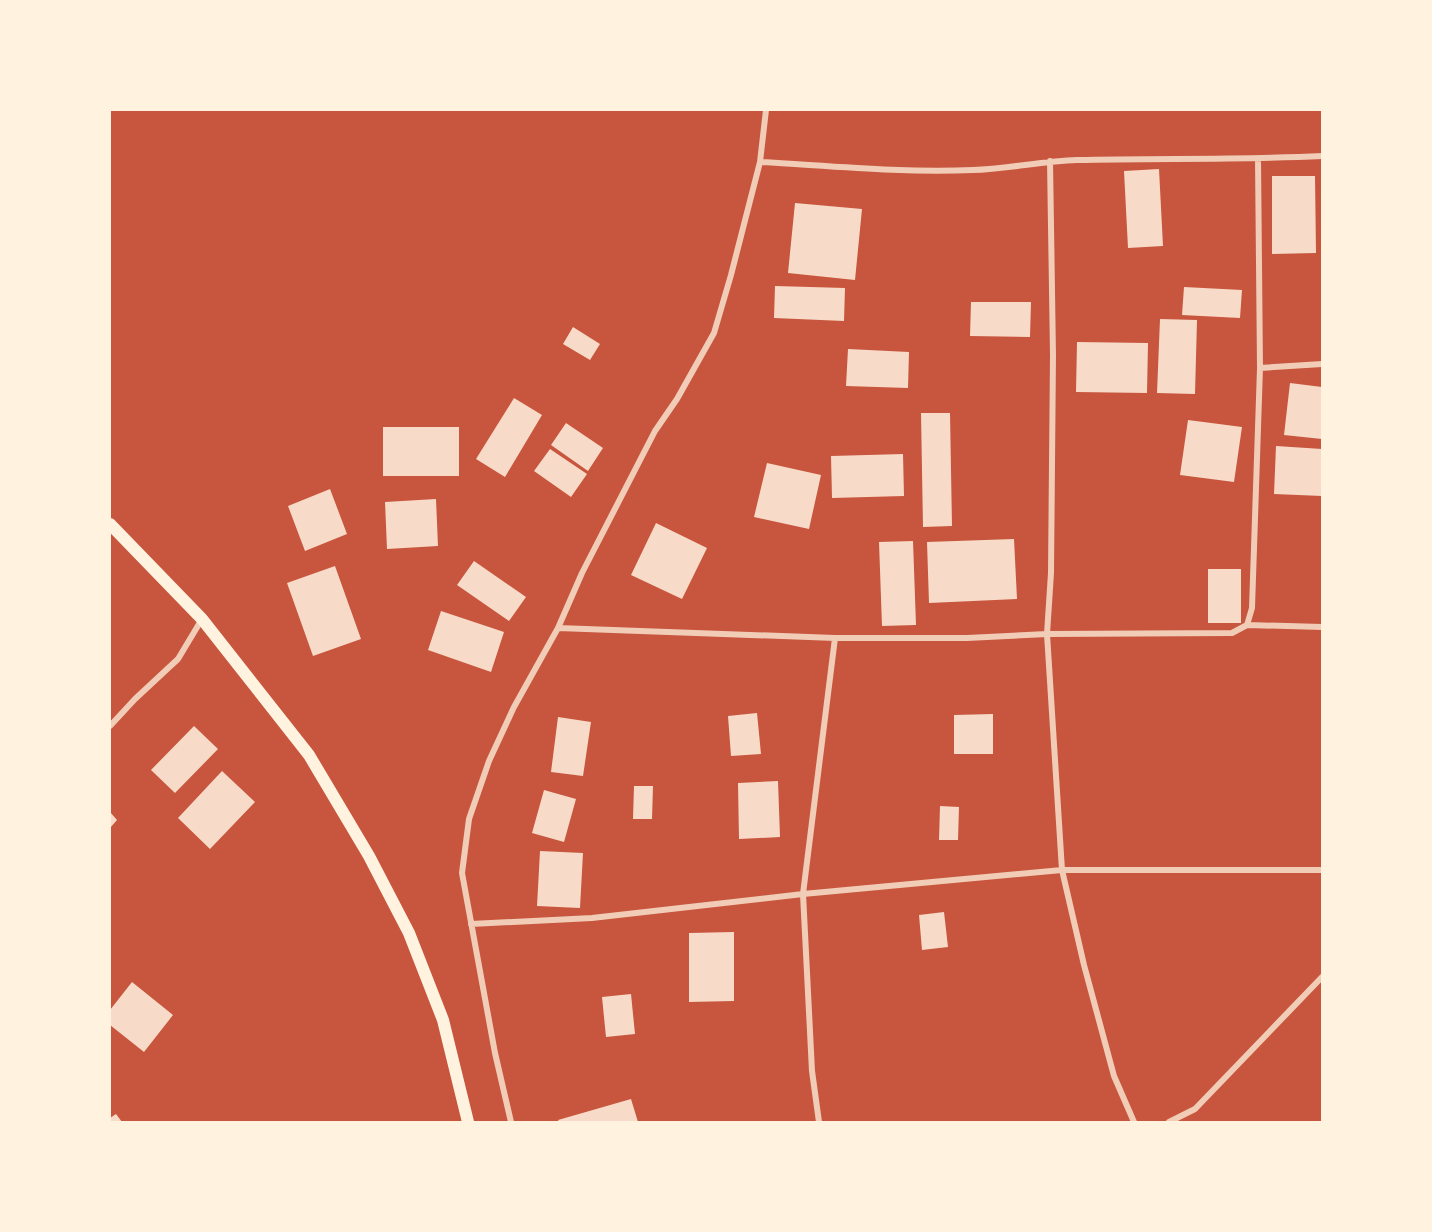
<svg xmlns="http://www.w3.org/2000/svg" width="1432" height="1232" font-family="'Noto Sans',sans-serif">
  <style>
    .building { fill: #f7dbc8 }
    .lines { fill: none; stroke-linecap: round; stroke-linejoin: round }
    .minor { stroke: #f1ccb7; stroke-width: 6 }
    .secondary { stroke: #fff3e0; stroke-width: 12 }
  </style>
  <rect width="100%" height="100%" fill="#c8553d"/>
  <path class="building" d="M1159,169L1163,246L1128,248L1124,171Z
    M1272,176H1315L1316,253L1272,254Z
    M795,203L862,209L855,280L788,273Z
    M775,286L845,288L844,321L774,318Z
    M1184,287L1242,290L1240,318L1182,315Z
    M971,302H1031L1030,337L970,336Z
    M1160,319L1197,320L1195,394L1157,393Z
    M573,327L600,344L590,360L563,344Z
    M1077,342L1148,343L1147,393L1076,392Z
    M848,349L909,352L908,388L846,386Z
    M1290,383L1322,387V439L1284,435Z
    M514,398L542,415L505,477L476,459Z
    M921,413H950L952,526L923,527Z
    M1188,420L1242,427L1234,482L1180,475Z
    M566,423L603,448L588,471L551,445Z
    M383,427H459V476H383Z
    M1276,446L1322,449V496L1274,494Z
    M550,449L587,474L571,497L534,471Z
    M903,454L904,496L832,498L831,456Z
    M767,463L821,475L809,529L754,517Z
    M330,489L347,534L305,551L288,506Z
    M436,499L438,546L387,549L385,502Z
    M656,523L707,548L682,599L631,575Z
    M1014,539L1017,599L929,603L927,542Z
    M913,541L916,625L882,626L879,542Z
    M474,561L526,597L509,621L457,585Z
    M335,566L361,639L313,656L287,583Z
    M1208,569H1241V623H1208Z
    M441,611L504,632L491,672L428,650Z
    M757,713L761,754L731,756L728,716Z
    M993,714V754H954V715Z
    M558,717L591,722L583,776L551,772Z
    M194,726L218,749L175,793L151,770Z
    M222,771L255,802L210,849L178,818Z
    M778,781L780,837L739,839L738,783Z
    M634,786H653L652,819H633Z
    M544,790L576,799L564,842L532,833Z
    M940,806L959,807L958,840H939Z
    M110,812L117,820L110,828Z
    M540,851L583,853L580,908L537,906Z
    M944,912L948,947L922,950L919,915Z
    M734,932V1001L689,1002V933Z
    M132,982L173,1015L144,1052L110,1025V1010Z
    M631,994L635,1034L606,1037L602,997Z
    M631,1099L638,1122H559L558,1120Z
    M116,1114L122,1122H110V1118Z"/>
  <g class="lines">
    <path class="minor" d="M1050,161L1053,355L1051,573L1047,634L1062,870L1084,965L1114,1076L1134,1122
      M760,162C831,166 903,173 973,170C1008,169 1042,161 1077,160C1159,158 1241,160 1322,156
      M1260,368L1322,364
      M1247,625L1322,627
      M558,628L835,638H967L1047,634L1232,633L1247,625L1252,608L1260,368L1258,159
      M110,726L135,699L178,659L202,619
      M471,924L592,918L803,894L1062,870H1322
      M511,1122L495,1053L462,873L469,819L489,761L514,707L558,628L582,573L655,431L677,399L714,333L731,275L760,162L766,110
      M819,1122L812,1071L803,894L835,638
      M1169,1122L1195,1109L1322,977"/>
    <path class="secondary" d="M110,524L202,619L309,755L369,856L409,933L443,1020L468,1122"/>
  </g>
  <rect width="1432" height="1232" fill="none" stroke="#fff3e0" stroke-width="222"/>
</svg>
